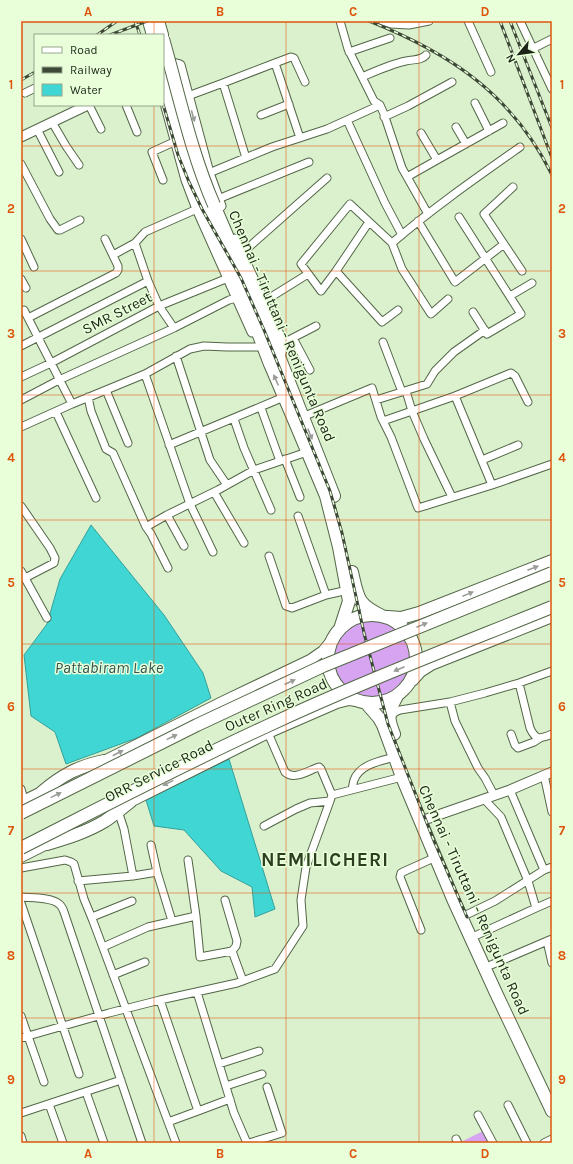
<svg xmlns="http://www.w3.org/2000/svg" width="573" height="1164" font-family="Karla,sans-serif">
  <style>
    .green { fill: #d6a4f1 }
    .water { fill: #3fd6d4; stroke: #34a19b }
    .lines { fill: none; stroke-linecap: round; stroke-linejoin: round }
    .street-casing { stroke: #536647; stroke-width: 9 }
    .secondary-casing { stroke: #536647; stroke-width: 11 }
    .primary-casing { stroke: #536647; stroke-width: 12 }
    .highway-casing { stroke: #536647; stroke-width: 14 }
    .street { stroke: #fff; stroke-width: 7 }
    .secondary { stroke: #fff; stroke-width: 9 }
    .primary { stroke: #fff; stroke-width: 10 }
    .highway { stroke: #fff; stroke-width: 12 }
    .rail-casing { stroke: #3d4837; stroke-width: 3 }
    .rail { stroke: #e8ffda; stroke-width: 1.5; stroke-dasharray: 4.5; stroke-linecap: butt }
    .highway-bridge-casing { stroke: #536647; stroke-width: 14; stroke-linecap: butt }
    .highway-bridge { stroke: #fff; stroke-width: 12 }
    .oneway { fill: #999c97 }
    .grid { fill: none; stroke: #de560d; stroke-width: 1; stroke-opacity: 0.55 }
    .labels { text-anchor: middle; stroke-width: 3; stroke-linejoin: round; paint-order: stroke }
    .street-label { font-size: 15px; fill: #1c2417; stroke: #e8ffda }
    .water-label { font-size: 16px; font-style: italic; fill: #345352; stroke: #e8ffda }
    .district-label { font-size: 19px; font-weight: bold; letter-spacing: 1px; fill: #2c3d20; stroke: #e8ffda }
    .neatline { fill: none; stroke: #de560d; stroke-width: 1.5 }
    .grid-label { font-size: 13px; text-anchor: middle; font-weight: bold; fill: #de560d }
  </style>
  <rect width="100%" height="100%" fill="#dbf1cd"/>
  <path class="green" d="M331 660a41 41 0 1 1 82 0a41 41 0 1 1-82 0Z
    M483,1131L490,1143H459Z"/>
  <path class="water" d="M91,525L164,615L203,673L211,698L137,738L66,764L55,732L31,716L24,655L47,624L60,579Z
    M229,759L275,909L255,917L252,887L221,871L184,830L154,826L146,800Z"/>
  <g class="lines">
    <g class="street-casing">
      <path id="street" d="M340,21L348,49L374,101L380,105L384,114L402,168L428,214
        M382,21L391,24L409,25
        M407,21L409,25L429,21
        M468,21L491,72
        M520,21L552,89
        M532,49L552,39
        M349,52L390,38
        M275,63L291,57L294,58L305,82
        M362,77C376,71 391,64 406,61C413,59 421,61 426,55
        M223,83L275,63L300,138
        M25,93L35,88
        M188,96L223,83L246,158
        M475,103L489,131
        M89,105L101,129
        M126,105L137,132
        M261,115L289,104
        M384,117L408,106L452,82
        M347,120L385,203L402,235
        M52,122L66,146L79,165
        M456,127L466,144
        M37,129L59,172
        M421,133L437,160L503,123
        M21,164L50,219L58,230H60L80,220
        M209,173L272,147L327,129L380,105
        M407,177L437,160
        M163,180L152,152L176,141
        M513,187L484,214L522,271
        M218,199L309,162
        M459,217L521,314L487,334L473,312
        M418,221L455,282L504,244
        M21,239L34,267
        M135,243L148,281
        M392,243L350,204L301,264L321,291L336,271L382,322L398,310
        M241,254L327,178
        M113,255L135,243L145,232L197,209
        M336,271L369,222
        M21,279L26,288
        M510,296L532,283
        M448,299L431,314L402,269L392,243C433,208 476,178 520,147
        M263,302L308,274
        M21,311L24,310L72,404
        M28,318L116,273L118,270V266L105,239
        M293,338L310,370
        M383,342L402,392
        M283,343L316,326
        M21,346L148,281L159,306L174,328
        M176,356L210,460L227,485
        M145,374L190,349L204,346L227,347H258
        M21,377L51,363L159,306L228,278
        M106,390L128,443
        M88,397L91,411L106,449L113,453L146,527L167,515L218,490L254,470L307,452
        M21,400L59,380L174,328L229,300L237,298
        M376,400L427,384L435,371L454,352L485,330
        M528,402L515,376L511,373L455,396L492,485L552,464
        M261,408L280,461
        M56,412L96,498
        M300,418L372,388L381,417L391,437L418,508L492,485
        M234,419L244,448L271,510
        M383,421L412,411L406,391
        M21,427L72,404L145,374L190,504L213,552
        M169,445L284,397
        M285,459L300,497
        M482,460L518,445
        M214,492L244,543
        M452,497L424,439L412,411L455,396
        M21,506L50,548L55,558L54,563L25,578
        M167,515L184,546
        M298,516L326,595L348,590
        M146,527L151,534L168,568
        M269,556L286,606L292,608L326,595
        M21,571L47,618
        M519,683L552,671
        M390,718L395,712L400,710L450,702
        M268,733L285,772C294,781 309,770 319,767L321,769L332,795
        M511,734L515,745L518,748L534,742L540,738
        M544,775L552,812
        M21,789L24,800
        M352,789C353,786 353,783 354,780C360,764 381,761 395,757
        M510,790L544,870
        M494,795L485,778L478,768L455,721L450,702L485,693L519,683L530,728C536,741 540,739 552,734
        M484,799L501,817L528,881L536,908L552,901
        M118,811L124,829L133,876
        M264,826L296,809L310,803L330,801
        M151,845L157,872
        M188,860L196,916
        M21,868L65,860L71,862L74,864L84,899L93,921L176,1143
        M78,881L133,876L157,872L172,921
        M21,897C31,898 52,897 59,904C62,906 63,909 64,912L142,1143
        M225,900L237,941L236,946L232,951
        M21,903L79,1074
        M468,914L495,901L544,870L552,867
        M92,917L132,901
        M421,930L400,877L401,873L405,871L436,857
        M477,935L536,908
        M547,941L552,963
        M103,947L148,927L196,916L200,957L232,951L243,981
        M491,965L552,939
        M113,975L145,962
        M197,992L234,1113L247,1143
        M160,1000L198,1111L230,1099
        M21,1016L44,1082
        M21,1038L109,1013L160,1000L237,983L275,969L303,926L301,900L306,867L330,801L332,795L402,777
        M219,1064L259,1051
        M226,1086L262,1074
        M86,1092L104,1143
        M49,1104L63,1143
        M508,1105L527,1143
        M21,1113L121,1080
        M478,1115L493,1143
        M168,1122L198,1111
        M21,1136L23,1143
        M456,1139L458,1143
        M249,1143L282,1133L267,1087
        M544,1143L552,1139"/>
    </g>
    <g class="secondary-casing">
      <path id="secondary" d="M163,66C168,62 174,63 180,65L209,173L221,206
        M163,96L186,180L197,209L252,332
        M21,137L88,105
        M235,239L283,343L280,359
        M421,821L510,790L552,772"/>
    </g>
    <g class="primary-casing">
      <path id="primary" d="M98,764L224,701L310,660L323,651L332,640
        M21,802L48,789
        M124,805L268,733L337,703L349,700L357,701
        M21,857L53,841"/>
    </g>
    <g class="highway-casing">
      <path id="highway" d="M149,21L153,35
        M158,21L162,35
        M163,74L194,184L250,312L270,364L294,420L326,496L339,547L349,601L340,629
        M214,205L280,359L334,496
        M352,572C358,598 357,604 382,616
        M328 659a44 44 0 1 1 88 0a44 44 0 1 1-88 0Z
        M388,617L401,618L419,613L552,561
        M412,680L420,671L431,664L552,616
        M366,703L379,718L383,725L402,777L453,899L496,993L552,1111
        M394,734C387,717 388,712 397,696
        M42,792C62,775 79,766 104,761
        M47,844C67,838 87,832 105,821C114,815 122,808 130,802"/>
    </g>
    <use href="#street" class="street"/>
    <use href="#secondary" class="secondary"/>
    <use href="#primary" class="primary"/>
    <use href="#highway" class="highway"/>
    <g class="rail-casing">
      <path id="rail" d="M135,21L140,35
        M369,21C450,53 513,95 552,175
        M500,21L552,158
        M510,21L552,128
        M97,35L117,21
        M110,35L147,21
        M21,80L35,72
        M163,104L178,155L189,182L202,209L241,278L264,330L330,491L342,533L364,633L388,724L434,841L467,917"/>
    </g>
    <use href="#rail" class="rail"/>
    <g class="highway-bridge-casing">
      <path id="highway-bridge" d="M163,39C179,95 191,152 214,205
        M21,813L197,725L323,666L552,573
        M21,848C102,807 182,765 265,727C359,683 456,646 552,607"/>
    </g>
    <use href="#highway-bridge" class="highway-bridge"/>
  </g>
  <defs><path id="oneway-solid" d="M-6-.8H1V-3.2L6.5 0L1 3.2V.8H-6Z"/></defs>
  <g class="oneway">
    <use href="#oneway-solid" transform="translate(193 116) rotate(74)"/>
    <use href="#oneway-solid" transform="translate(276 380) rotate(-114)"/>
    <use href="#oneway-solid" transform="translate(310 434) rotate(68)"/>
    <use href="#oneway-solid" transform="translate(533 568) rotate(-21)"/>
    <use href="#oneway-solid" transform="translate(468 594) rotate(-22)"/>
    <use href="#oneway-solid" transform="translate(422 625) rotate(-22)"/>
    <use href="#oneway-solid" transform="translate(399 669) rotate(157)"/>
    <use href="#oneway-solid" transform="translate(290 682) rotate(-25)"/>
    <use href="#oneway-solid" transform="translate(172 737) rotate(-26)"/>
    <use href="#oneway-solid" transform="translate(118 753) rotate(-27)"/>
    <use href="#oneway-solid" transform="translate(168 783) rotate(154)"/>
    <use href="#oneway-solid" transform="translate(56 795) rotate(-26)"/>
  </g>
  <path class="grid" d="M154,21V35M286,21V1143M419,21V1143M154,105V1143M21,146H552M21,271H552M21,395H552M21,520H552M21,644H552M21,769H552M21,893H552M21,1018H552"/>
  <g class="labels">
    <g class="street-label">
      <text transform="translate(117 313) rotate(-27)" y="5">SMR Street</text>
      <text transform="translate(282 326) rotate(67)" y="5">Chennai - Tiruttani - Renigunta Road</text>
      <text transform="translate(276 705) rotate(-24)" y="5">Outer Ring Road</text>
      <text transform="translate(159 771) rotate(-27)" y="5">ORR Service Road</text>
      <text transform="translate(474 900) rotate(66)" y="5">Chennai - Tiruttani - Renigunta Road</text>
    </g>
    <g class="water-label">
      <text x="109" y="673">Pattabiram Lake</text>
    </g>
    <g class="district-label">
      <text x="325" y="866">NEMILICHERI</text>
    </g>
  </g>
  <rect width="573" height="1164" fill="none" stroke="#e8ffda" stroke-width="44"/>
  <rect x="34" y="34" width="130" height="72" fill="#e8ffda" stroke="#96a78c"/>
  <rect x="42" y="47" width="20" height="6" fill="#ffffff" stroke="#96a78c"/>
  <text x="70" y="54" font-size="12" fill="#1c2417">Road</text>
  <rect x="42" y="67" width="20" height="6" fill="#3d4837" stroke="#96a78c"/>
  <text x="70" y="74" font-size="12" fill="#1c2417">Railway</text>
  <rect x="42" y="84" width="20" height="12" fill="#3fd6d4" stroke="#96a78c"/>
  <text x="70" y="94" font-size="12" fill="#1c2417">Water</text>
  <g transform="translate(519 54) rotate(241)" stroke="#e8ffda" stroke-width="3" paint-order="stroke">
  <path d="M0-3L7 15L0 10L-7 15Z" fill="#1c2417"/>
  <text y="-6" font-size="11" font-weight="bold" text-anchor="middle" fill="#1c2417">N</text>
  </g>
  <rect x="22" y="22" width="529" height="1120" class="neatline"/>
  <g class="grid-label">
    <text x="88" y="16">A</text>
    <text x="220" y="16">B</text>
    <text x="353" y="16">C</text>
    <text x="485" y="16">D</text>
    <text x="11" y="89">1</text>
    <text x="562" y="89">1</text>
    <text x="11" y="213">2</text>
    <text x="562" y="213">2</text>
    <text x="11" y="338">3</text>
    <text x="562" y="338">3</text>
    <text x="11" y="462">4</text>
    <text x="562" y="462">4</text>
    <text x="11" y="587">5</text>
    <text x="562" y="587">5</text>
    <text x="11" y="711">6</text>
    <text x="562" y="711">6</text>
    <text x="11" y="835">7</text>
    <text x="562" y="835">7</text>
    <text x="11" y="960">8</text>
    <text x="562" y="960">8</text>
    <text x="11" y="1084">9</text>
    <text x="562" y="1084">9</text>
    <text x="88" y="1158">A</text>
    <text x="220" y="1158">B</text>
    <text x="353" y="1158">C</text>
    <text x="485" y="1158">D</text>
  </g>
</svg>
